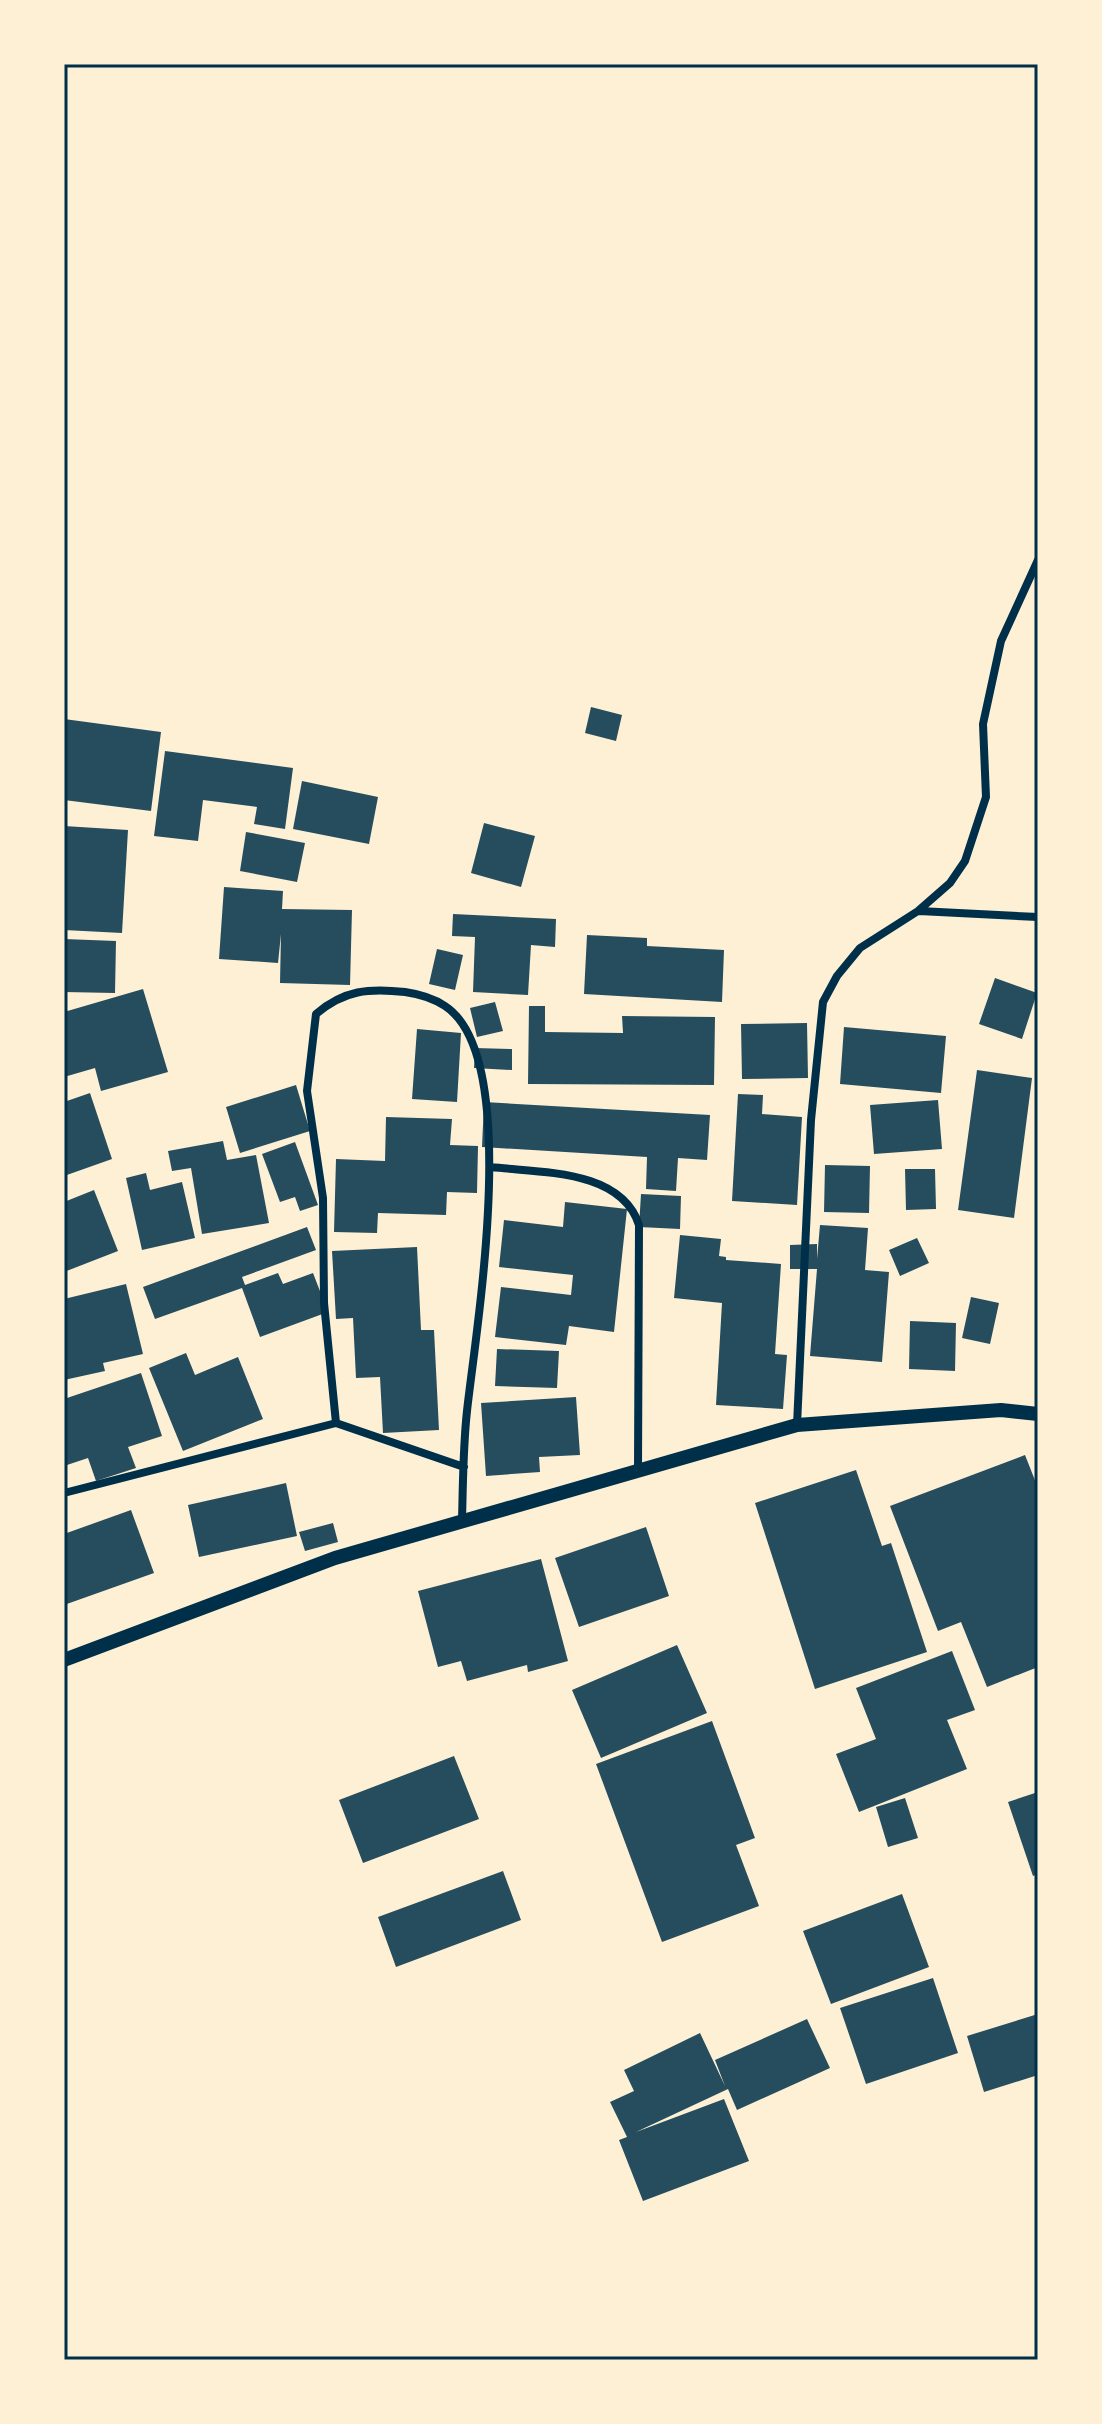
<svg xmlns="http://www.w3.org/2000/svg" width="1102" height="2424" font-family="Jost,sans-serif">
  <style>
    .building { fill: #264d5e }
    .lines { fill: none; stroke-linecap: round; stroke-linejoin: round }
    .minor { stroke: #003049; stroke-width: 8 }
    .tertiary { stroke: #003049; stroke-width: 14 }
    .neatline { fill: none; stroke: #003049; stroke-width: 3 }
  </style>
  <rect width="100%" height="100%" fill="#fdf0d5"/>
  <path class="building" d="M591,707L622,715L616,741L585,733Z
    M64,719L161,732L151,811L64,800Z
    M165,751L293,768L285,829L254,824L257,807L203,800L198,841L154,836Z
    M302,781L378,797L369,844L293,829Z
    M484,823L535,836L521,887L471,873Z
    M64,826L128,830L122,933L64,930Z
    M246,832L305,843L297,882L240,871Z
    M224,887L283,891L282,909L352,910L350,985L280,983L281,934L278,963L219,959Z
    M453,914L556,919L555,947L531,945L528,995L473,992L475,937L452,936Z
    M587,935L647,938V946L724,950L722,1002L584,994Z
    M64,939L116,941L115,993L64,992Z
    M437,949L463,955L455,990L429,984Z
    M995,978L1037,993L1022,1039L979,1024Z
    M143,989L168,1072L101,1091L95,1068L64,1077V1012Z
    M495,1002L503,1031L477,1037L470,1008Z
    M529,1006H545V1032L623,1033L622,1016L715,1017L714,1085L528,1084Z
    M807,1023L808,1078L742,1079L741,1024Z
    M844,1027L946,1036L941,1093L840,1084Z
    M417,1029L461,1033L457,1102L412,1099Z
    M475,1048L512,1049V1070L474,1068Z
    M977,1070L1032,1078L1014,1218L958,1210Z
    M296,1085L310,1131L240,1153L226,1107Z
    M90,1093L112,1159L64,1176V1102Z
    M738,1094L763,1095L762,1114L802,1117L797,1205L732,1201Z
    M938,1100L942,1149L874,1154L870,1105Z
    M484,1102L710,1115L707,1160L678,1158L676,1191L646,1189L647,1157L482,1147Z
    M386,1117L452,1119L450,1145L478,1146L477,1193L447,1192L446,1215L378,1213L377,1233L334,1232L336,1159L385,1161Z
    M223,1141L227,1160L256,1155L269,1223L202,1234L191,1168L172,1171L168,1151Z
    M295,1142L318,1205L300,1211L295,1197L280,1202L262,1154Z
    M825,1165L870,1166L869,1213L824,1212Z
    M905,1169H935L936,1209L906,1210Z
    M146,1173L150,1190L182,1182L195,1238L142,1250L126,1178Z
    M94,1190L118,1251L64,1272V1202Z
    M641,1194L681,1196L680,1229L639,1227Z
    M565,1202L627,1209L614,1332L569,1326L566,1345L495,1337L501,1287L571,1295L573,1275L499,1267L504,1220L563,1227Z
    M820,1225L868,1228L865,1270L889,1272L882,1362L810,1356L817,1269H790V1245L817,1244V1259Z
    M307,1227L316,1250L242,1277L245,1285L278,1273L283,1284L313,1273L328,1312L260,1337L242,1288L155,1319L143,1287Z
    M680,1235L721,1239L719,1256L726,1257V1260L781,1264L775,1354L787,1355L783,1409L716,1405L722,1303L674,1298Z
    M917,1238L929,1263L900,1276L889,1250Z
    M417,1247L421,1330H434L439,1430L383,1433L380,1377L356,1378L353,1318L336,1319L332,1251Z
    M126,1284L143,1354L103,1363L105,1371L64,1380V1299Z
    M971,1297L999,1303L990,1344L962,1338Z
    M910,1321L956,1323L955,1371L909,1369Z
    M497,1349L559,1351L557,1388L495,1386Z
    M186,1353L195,1375L238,1357L263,1419L183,1451L149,1368Z
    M141,1373L162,1436L128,1447L136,1468L96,1481L88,1458L64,1466V1399Z
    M576,1397L580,1455L539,1457L540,1472L486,1476L481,1403Z
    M1025,1455L1038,1488V1667L987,1687L961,1622L938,1631L890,1506Z
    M856,1470L882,1546L891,1543L927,1652L815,1689L755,1503Z
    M286,1483L297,1536L199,1557L188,1505Z
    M131,1510L154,1573L64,1605V1534Z
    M333,1523L338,1542L305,1551L299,1532Z
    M646,1527L669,1596L579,1627L555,1558Z
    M541,1559L568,1661L528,1672L527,1665L467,1681L461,1661L438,1667L418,1591Z
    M677,1645L707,1713L601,1758L572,1690Z
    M952,1651L975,1710L947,1720L967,1769L859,1812L836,1754L876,1739L856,1688Z
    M712,1721L755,1838L736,1845L759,1906L662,1942L596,1764Z
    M454,1756L479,1819L363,1863L339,1800Z
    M1038,1792V1874L1033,1876L1008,1802Z
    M905,1798L918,1838L888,1847L876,1807Z
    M503,1871L521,1920L396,1967L378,1917Z
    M902,1894L929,1967L831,2004L803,1931Z
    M933,1978L958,2053L866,2084L840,2008Z
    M1038,2014V2075L984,2092L967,2036Z
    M807,2019L830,2068L737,2110L728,2089L636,2132L724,2099L749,2161L643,2201L619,2140L627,2137L610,2102L634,2091L624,2070L700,2033L725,2086L715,2060Z"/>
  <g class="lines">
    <path class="minor" d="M919,911L1038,917
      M491,1167C541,1173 621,1169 639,1225L638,1471
      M336,1423L324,1303L323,1198L307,1091L316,1014C344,990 369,988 405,992C419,994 433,998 445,1006C523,1057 476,1328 467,1411C463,1447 463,1484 462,1520
      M797,1425L811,1120L823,1002L837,976L860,948L918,911L950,883L965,861L986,797L983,724L1001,641L1038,560
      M64,1493L336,1423L464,1467"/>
    <path class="tertiary" d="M64,1660L335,1558L797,1425L1001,1410L1038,1414"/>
  </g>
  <rect width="1102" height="2424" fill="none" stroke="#fdf0d5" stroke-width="132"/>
  <rect x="66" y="66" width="970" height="2292" class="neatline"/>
</svg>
